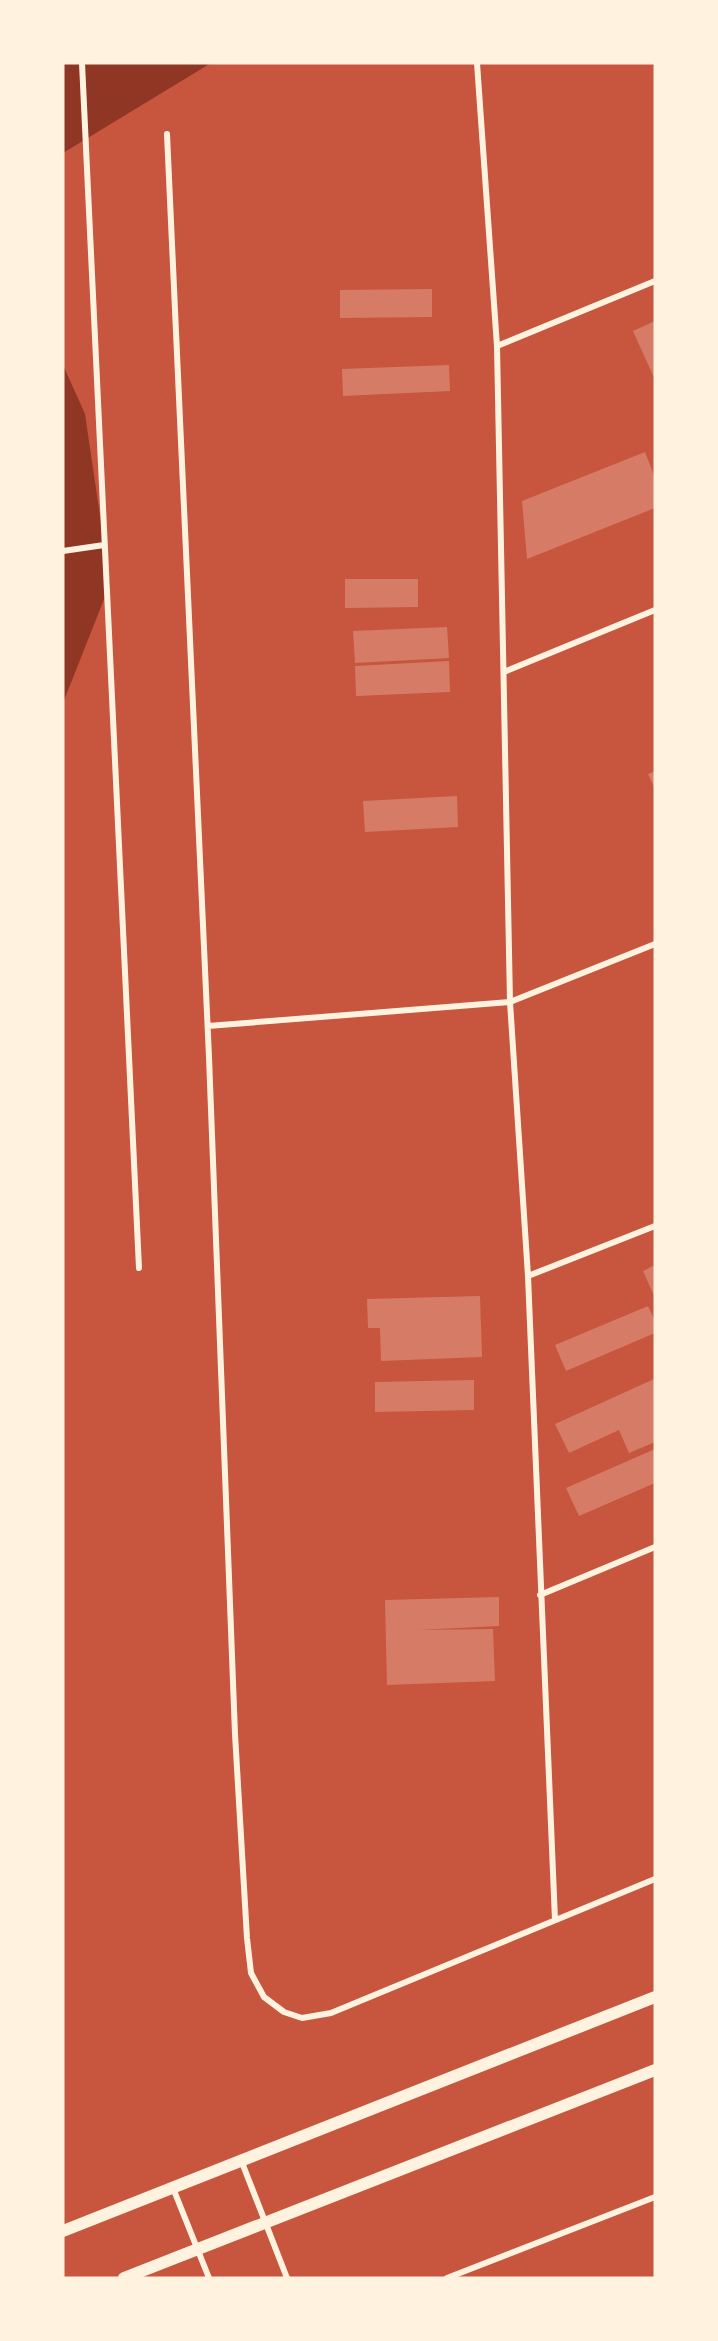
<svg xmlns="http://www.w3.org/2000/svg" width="718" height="2341" font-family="Lato,sans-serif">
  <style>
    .water { fill: #8f3625 }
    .building { fill: #d67c66 }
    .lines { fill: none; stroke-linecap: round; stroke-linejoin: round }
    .minor { stroke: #fff3e0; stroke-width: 6 }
    .secondary { stroke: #fff3e0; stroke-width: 12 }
  </style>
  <rect width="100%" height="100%" fill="#c8553d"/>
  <path class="water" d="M63,63H211L63,153Z
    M63,365L85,414L110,584L63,703Z"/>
  <path class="building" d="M432,289V317L340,318V290Z
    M655,321V380L633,331Z
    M449,365L450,391L343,396L342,369Z
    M645,452L655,478V508L527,559L522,501Z
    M345,579H418V607L345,608Z
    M447,627L449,658L355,663L353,631Z
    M449,661L450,692L356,696L355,666Z
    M655,771V789L648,774Z
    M457,796L458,827L365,832L363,801Z
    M655,1265V1298L643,1271Z
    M480,1296L482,1357L381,1361L380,1328H368L367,1299Z
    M648,1306L655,1321V1333L566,1371L555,1345Z
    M654,1379L655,1442L629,1453L619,1430L569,1453L555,1424Z
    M474,1380V1410L375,1412V1382Z
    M655,1449V1483L579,1516L566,1488Z
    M499,1597V1626L418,1630L493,1629L495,1681L387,1685L385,1600Z"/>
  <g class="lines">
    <path class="minor" d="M82,63L139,1268
      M477,63L497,346L510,1002L528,1276L555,1920
      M167,134L209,1057L235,1734L247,1938L251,1973L264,1997L284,2012L302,2018L331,2013L655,1879
      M497,346L655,281
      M63,551L104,545
      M504,672L655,610
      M208,1026L510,1002L655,944
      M528,1276L655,1226
      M540,1595L655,1547
      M241,2160L287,2278
      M173,2188L209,2278
      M447,2278L655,2197"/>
    <path class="secondary" d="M63,2231L655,1997
      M124,2278L655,2070"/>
  </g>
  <rect width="718" height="2341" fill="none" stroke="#fff3e0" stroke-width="129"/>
</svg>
